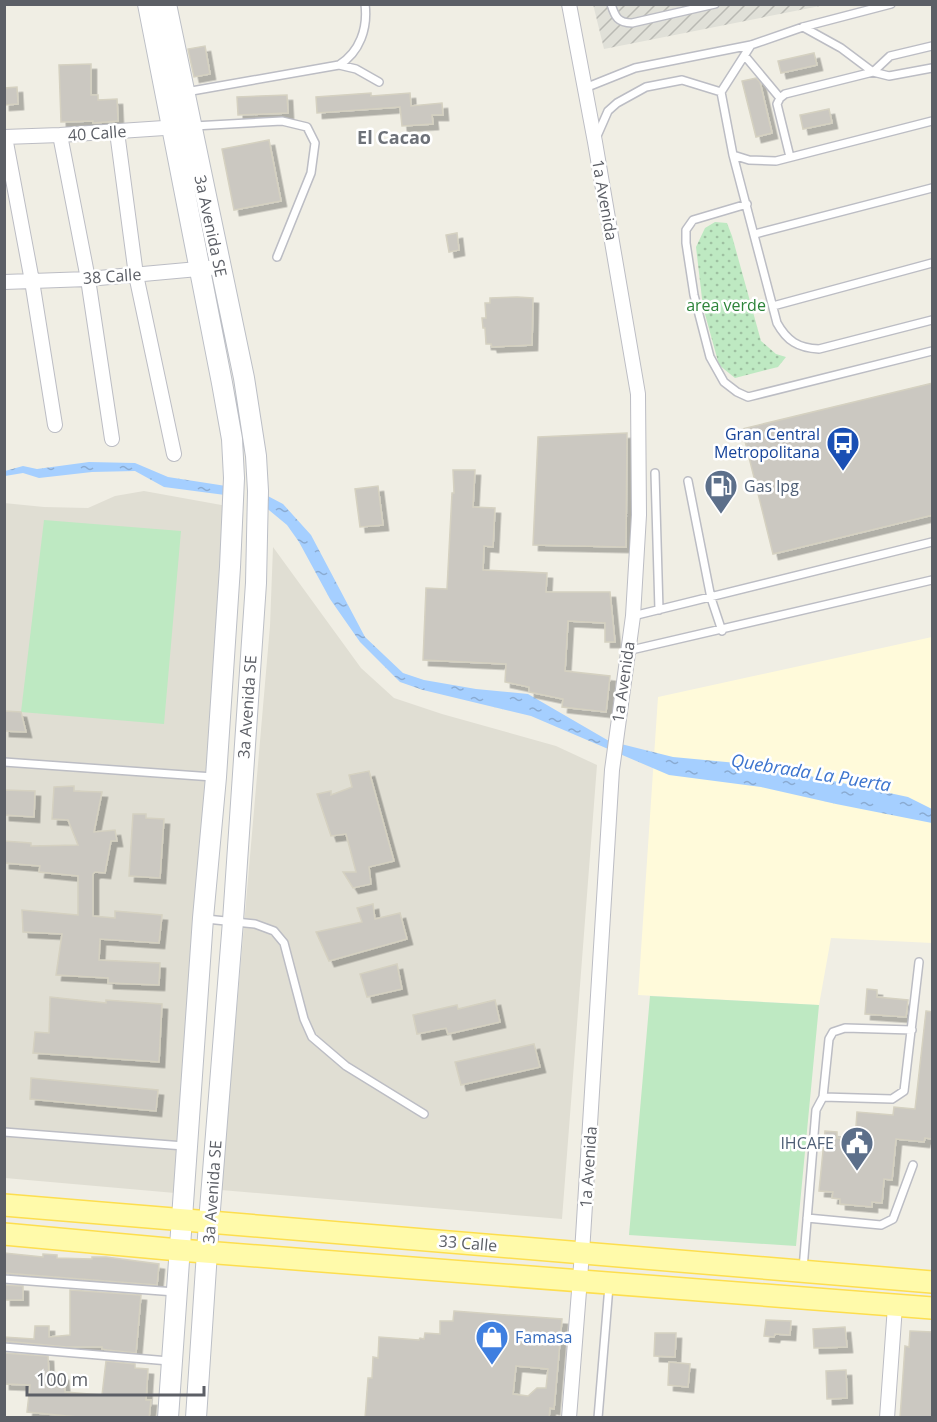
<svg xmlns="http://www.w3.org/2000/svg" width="937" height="1422" font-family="'Open Sans',sans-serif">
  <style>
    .commercial { fill: #fffada }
    .industrial { fill: url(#industrial-furrows) }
    .education { fill: #e0ded3 }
    .park { fill: url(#park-dots) }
    .pitch { fill: #bee9c2 }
    .water { fill: url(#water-ripples) }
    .building { fill: #cbc8c1; stroke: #d5d1c1; stroke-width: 1.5; fill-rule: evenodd; filter: url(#shadow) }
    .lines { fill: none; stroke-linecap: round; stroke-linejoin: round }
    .lane-casing { stroke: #bcbdc4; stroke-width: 10 }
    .street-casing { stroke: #bcbdc4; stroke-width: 16 }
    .secondary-casing { stroke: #bcbfc6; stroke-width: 22 }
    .primary-casing { stroke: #fdde4f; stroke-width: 24 }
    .lane { stroke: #fff; stroke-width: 7 }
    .street { stroke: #fff; stroke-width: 14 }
    .secondary { stroke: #fff; stroke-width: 20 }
    .primary { stroke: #fffaaa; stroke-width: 21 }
    .labels { text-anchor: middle; stroke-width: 5; stroke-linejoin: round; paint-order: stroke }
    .street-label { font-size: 16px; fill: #5c5f66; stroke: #fff }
    .park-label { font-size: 16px; fill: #2d843a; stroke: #fff }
    .transit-label { font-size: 16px; fill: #164399; stroke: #fff; text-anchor: end }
    .service-label { font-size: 16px; fill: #4e5e75; stroke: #fff; text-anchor: start }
    .shop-label { font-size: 16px; fill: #366cbe; stroke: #fff; text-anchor: start }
    .neighbourhood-label { font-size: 18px; font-weight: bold; fill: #6d7178; stroke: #fff }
    .water-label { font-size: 18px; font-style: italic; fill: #3c74ce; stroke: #fff }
  </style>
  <defs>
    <pattern id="industrial-furrows" width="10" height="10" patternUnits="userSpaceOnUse" patternTransform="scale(1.5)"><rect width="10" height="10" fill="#e0e0d8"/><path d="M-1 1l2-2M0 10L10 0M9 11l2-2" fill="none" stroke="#b9b9b3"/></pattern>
    <pattern id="park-dots" width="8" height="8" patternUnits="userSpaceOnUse" patternTransform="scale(1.5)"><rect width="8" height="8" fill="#bee9c2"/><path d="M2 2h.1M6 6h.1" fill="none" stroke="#9ec0a1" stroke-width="1.8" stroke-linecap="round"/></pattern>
    <pattern id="water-ripples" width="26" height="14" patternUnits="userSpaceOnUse" patternTransform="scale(1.5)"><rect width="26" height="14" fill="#a5cfff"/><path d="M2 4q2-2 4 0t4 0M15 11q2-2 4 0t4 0" fill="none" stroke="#8aabd2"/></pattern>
    <filter id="shadow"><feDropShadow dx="5.5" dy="5.5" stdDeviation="0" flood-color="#0004"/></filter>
  </defs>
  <rect width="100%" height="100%" fill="#f0eee4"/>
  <path class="commercial" d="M932,637V943L831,938L819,1005L638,995L658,697Z"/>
  <path class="industrial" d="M593,4L825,5L604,49Z"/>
  <path class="education" d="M144,491L227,506L175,1193L5,1178L4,503L44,507L88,508L115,496Z
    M273,547L361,668L394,698L442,714L556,746L597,765L562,1219L221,1190L270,626Z"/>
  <path class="park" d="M715,222L727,223L732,236L761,341L776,354L786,357L778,367L735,378L719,365L703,307L696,247L705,228Z"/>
  <path class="pitch" d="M44,520L181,531L164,724L21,712Z
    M650,996L819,1005L796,1246L629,1235Z"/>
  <path class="water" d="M89,462L135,463L168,477L226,486L225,495L164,487L135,471L92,472L39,478L23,473L5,476V471L23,466L37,469Z
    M264,494L283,504L311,535L365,637L403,673L424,680L476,689L528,694L609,741L673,757L758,765L908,797L932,809V823L836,804L761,787L669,775L531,716L423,690L400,682L360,642L330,599L299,542L287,525L258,501Z"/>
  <path class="building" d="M205,46L210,74L194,77L188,49Z
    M814,53L817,65L781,73L778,61Z
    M91,64V95H98V100L117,99L118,121L93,123V121L61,122L59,65Z
    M756,78L760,82L772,133L756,137L742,81Z
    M17,87L18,104L4,105V88Z
    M371,93V96L410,93L411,106L442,103L443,115H432L433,124L402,126L400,107L317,113L316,97Z
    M287,95L288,113L238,115L237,97Z
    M829,109L832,123L803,129L800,115Z
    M269,140L281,201L234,210L222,149Z
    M457,233L459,250L449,252L446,235Z
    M517,297L533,298L532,345L492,347L491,344H486L485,328H483L482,318H486L485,303H490V298Z
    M933,383V515L773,554L742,429Z
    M627,433L626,547L533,545L538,437Z
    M453,470H475L473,507L495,508L493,547L484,546L483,570L547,573L546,592H610L615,642H605V623L568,621L565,671L610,676L606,712L562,707L563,699L529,692V687L505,682L506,664L423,660L426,588L447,589L452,493H454Z
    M378,486L383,525L360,527L355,489Z
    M4,711L21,712L26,732L4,731Z
    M369,771L394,861L369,867L371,884L353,888L343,872H356L346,834L331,836L317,794L331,791V795L352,787L349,775Z
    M74,786V791L102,792L94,832L115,830L117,841H111L105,873L95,872L93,874V916L115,918V911L162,915L159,943L100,939L99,960L160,963L159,985L108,983V978L56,975L62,934L23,932L22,910L78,915V876L39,872L40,866L4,863V841L31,843V846L78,845L68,820L52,819L54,787Z
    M4,790L35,791L34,817L4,815Z
    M133,814H146V818L164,819L160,878L129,876Z
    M373,904L375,919L400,913L407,939L329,961L316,932L362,922L357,908Z
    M397,964L402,989L367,997L360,974Z
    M867,989L877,990V997L908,1000L906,1017L865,1014Z
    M50,997L106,1003V1000L162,1004L159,1062L33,1053L35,1032L49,1033Z
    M495,1000L500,1022L448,1034L446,1028L417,1034L413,1015L457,1005L458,1009Z
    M926,1011L933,1012V1139L925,1138L924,1142L896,1139L892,1180L884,1179L882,1203L872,1202V1207L840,1204V1199L832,1198L833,1192L819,1191L825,1131L837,1132V1138L855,1140L857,1112L893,1115L894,1107L915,1109Z
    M534,1044L540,1067L461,1085L455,1062Z
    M31,1078L158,1090L156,1111L30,1099Z
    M4,1253L43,1257V1254L57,1255V1258L92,1259V1257H106L159,1264L157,1285L4,1273Z
    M5,1285L23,1286V1300H5Z
    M70,1290L141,1295L136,1353L107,1350L102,1349V1347H67L4,1341V1337L34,1339L35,1326H49V1337L70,1335Z
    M454,1311L562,1319L554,1409L550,1408L549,1418H365L368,1378H372L373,1357L378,1358L379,1337L419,1340L420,1338L424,1339L425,1333L440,1334V1321H453ZM516,1366L548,1369L546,1388H537L528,1396L513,1394Z
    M766,1320L791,1321L790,1335L775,1334L774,1337L764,1336Z
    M845,1327L847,1347L814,1348L813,1329Z
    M910,1331L933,1332V1418H900L905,1346L909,1347Z
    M655,1333H676L675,1357L654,1356Z
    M4,1353L48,1356L49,1378L63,1375L65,1392L102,1395L106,1361L135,1364V1368L148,1369L146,1400H151L149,1418H88L27,1412L30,1385L4,1384Z
    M669,1362L690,1364L688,1387L668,1385Z
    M846,1370L847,1398L827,1399L826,1371Z"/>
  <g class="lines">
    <g class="lane-casing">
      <path id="lane" d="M611,4C615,17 618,23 632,23L715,4
        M803,27L841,48L873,72L889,76L932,68
        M751,45L721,92L733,155L777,323C787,341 798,348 819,349L932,320
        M745,56L780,98
        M339,65L356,69L379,82
        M585,88L635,68L751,45L803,27L891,4
        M186,92L339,65C360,52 368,28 365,4
        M194,126L282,121L307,127L315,143L311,173L277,257
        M597,136L608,111L617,103L646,87L682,80L721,92
        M733,155L749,160L776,161L932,121
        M790,157L777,104L780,98L785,94L873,72L890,56L932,46
        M747,204L693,220L686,230V243L694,295L710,357L724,382L737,392L748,397L932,351
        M755,234L932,188
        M773,306L932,263
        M655,473L659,610
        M688,481L711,598L722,631
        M633,616L932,542
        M627,651L932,580
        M4,762L213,777
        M206,919L255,924L274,931L284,943L304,1019L312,1037L346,1066L424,1114
        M823,1097L829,1039L833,1032L845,1028L912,1030
        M4,1132L184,1146
        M807,1218L881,1225L893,1219L913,1165
        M803,1269L816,1110L823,1097L892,1099L904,1091L919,962
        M4,1279L175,1292
        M4,1347L169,1361
        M598,1418L609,1286"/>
    </g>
    <g class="street-casing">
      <path id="street" d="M117,132L136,275L174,454
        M60,135L88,279L112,439
        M4,137L60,135L179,127
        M5,137L32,281L55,425
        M4,282L88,279L220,267
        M569,1418L582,1253L612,770L633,616L639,515L638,394L595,142L569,4
        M887,1418L895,1306"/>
    </g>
    <g class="secondary-casing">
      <path id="secondary" d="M148,4L222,383L232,439L234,478L230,567L216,777L203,918L168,1418
        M166,4L244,378L256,456L258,491L256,583L233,921L209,1222L196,1418"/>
    </g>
    <g class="primary-casing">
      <path id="primary" d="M4,1205L932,1282
        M4,1234L179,1250L932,1308"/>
    </g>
    <use href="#lane" class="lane"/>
    <use href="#street" class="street"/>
    <use href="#secondary" class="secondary"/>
    <use href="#primary" class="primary"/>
  </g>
  <defs>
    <g id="bus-pin" transform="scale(1.725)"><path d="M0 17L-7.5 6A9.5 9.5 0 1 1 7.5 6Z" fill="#1a4fb4" stroke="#fff"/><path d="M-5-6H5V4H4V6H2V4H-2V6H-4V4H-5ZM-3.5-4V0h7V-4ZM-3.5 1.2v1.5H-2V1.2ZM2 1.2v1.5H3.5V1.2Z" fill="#fff"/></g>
    <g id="fuel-pin" transform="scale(1.725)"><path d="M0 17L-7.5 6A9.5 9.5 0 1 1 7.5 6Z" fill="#5c6f8a" stroke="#fff"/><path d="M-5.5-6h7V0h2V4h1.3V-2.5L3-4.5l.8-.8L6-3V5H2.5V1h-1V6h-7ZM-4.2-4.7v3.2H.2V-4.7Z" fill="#fff"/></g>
    <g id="civic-pin" transform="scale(1.725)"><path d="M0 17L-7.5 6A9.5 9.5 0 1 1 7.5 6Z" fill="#5c6f8a" stroke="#fff"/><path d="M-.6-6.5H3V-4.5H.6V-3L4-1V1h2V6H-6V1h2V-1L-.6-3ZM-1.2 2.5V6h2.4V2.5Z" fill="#fff"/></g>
    <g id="shop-pin" transform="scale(1.725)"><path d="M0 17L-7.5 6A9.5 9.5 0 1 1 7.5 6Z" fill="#3f7fe0" stroke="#fff"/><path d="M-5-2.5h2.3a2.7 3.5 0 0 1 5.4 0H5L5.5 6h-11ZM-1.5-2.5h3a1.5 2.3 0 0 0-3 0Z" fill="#fff"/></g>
  </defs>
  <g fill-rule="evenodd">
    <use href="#bus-pin" x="843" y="443"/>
    <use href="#fuel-pin" x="721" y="486"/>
    <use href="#civic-pin" x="857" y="1143"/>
    <use href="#shop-pin" x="492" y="1337"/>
  </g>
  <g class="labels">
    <g class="street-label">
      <text transform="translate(97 133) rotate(-4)" y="6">40 Calle</text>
      <text transform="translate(605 200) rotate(80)" y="6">1a Avenida</text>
      <text transform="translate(211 226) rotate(78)" y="6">3a Avenida SE</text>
      <text transform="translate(112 276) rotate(-4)" y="6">38 Calle</text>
      <text transform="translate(623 682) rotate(-82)" y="6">1a Avenida</text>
      <text transform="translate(247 707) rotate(-86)" y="6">3a Avenida SE</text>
      <text transform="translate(588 1167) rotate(-86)" y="6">1a Avenida</text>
      <text transform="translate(212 1192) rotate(-86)" y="6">3a Avenida SE</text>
      <text transform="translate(468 1243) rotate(5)" y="6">33 Calle</text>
    </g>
    <g class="park-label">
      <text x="726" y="311">area verde</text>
    </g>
    <g class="transit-label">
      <text x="820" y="440">Gran Central<tspan x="820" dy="18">Metropolitana</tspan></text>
    </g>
    <g class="service-label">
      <text x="744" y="492">Gas lpg</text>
      <text x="834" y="1149" text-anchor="end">IHCAFE</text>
    </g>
    <g class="shop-label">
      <text x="515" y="1343">Famasa</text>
    </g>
    <g class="neighbourhood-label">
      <text x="394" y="144">El Cacao</text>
    </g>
    <g class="water-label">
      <text transform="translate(811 773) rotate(9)" y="6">Quebrada La Puerta</text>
    </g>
  </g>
  <rect width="937" height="1422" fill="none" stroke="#5c5f66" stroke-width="12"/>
  <path d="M27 1386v9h177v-9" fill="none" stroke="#5c5f66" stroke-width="3"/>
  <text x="36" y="1386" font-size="18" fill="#5c5f66" stroke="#ffffff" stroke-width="4.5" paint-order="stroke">100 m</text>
</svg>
